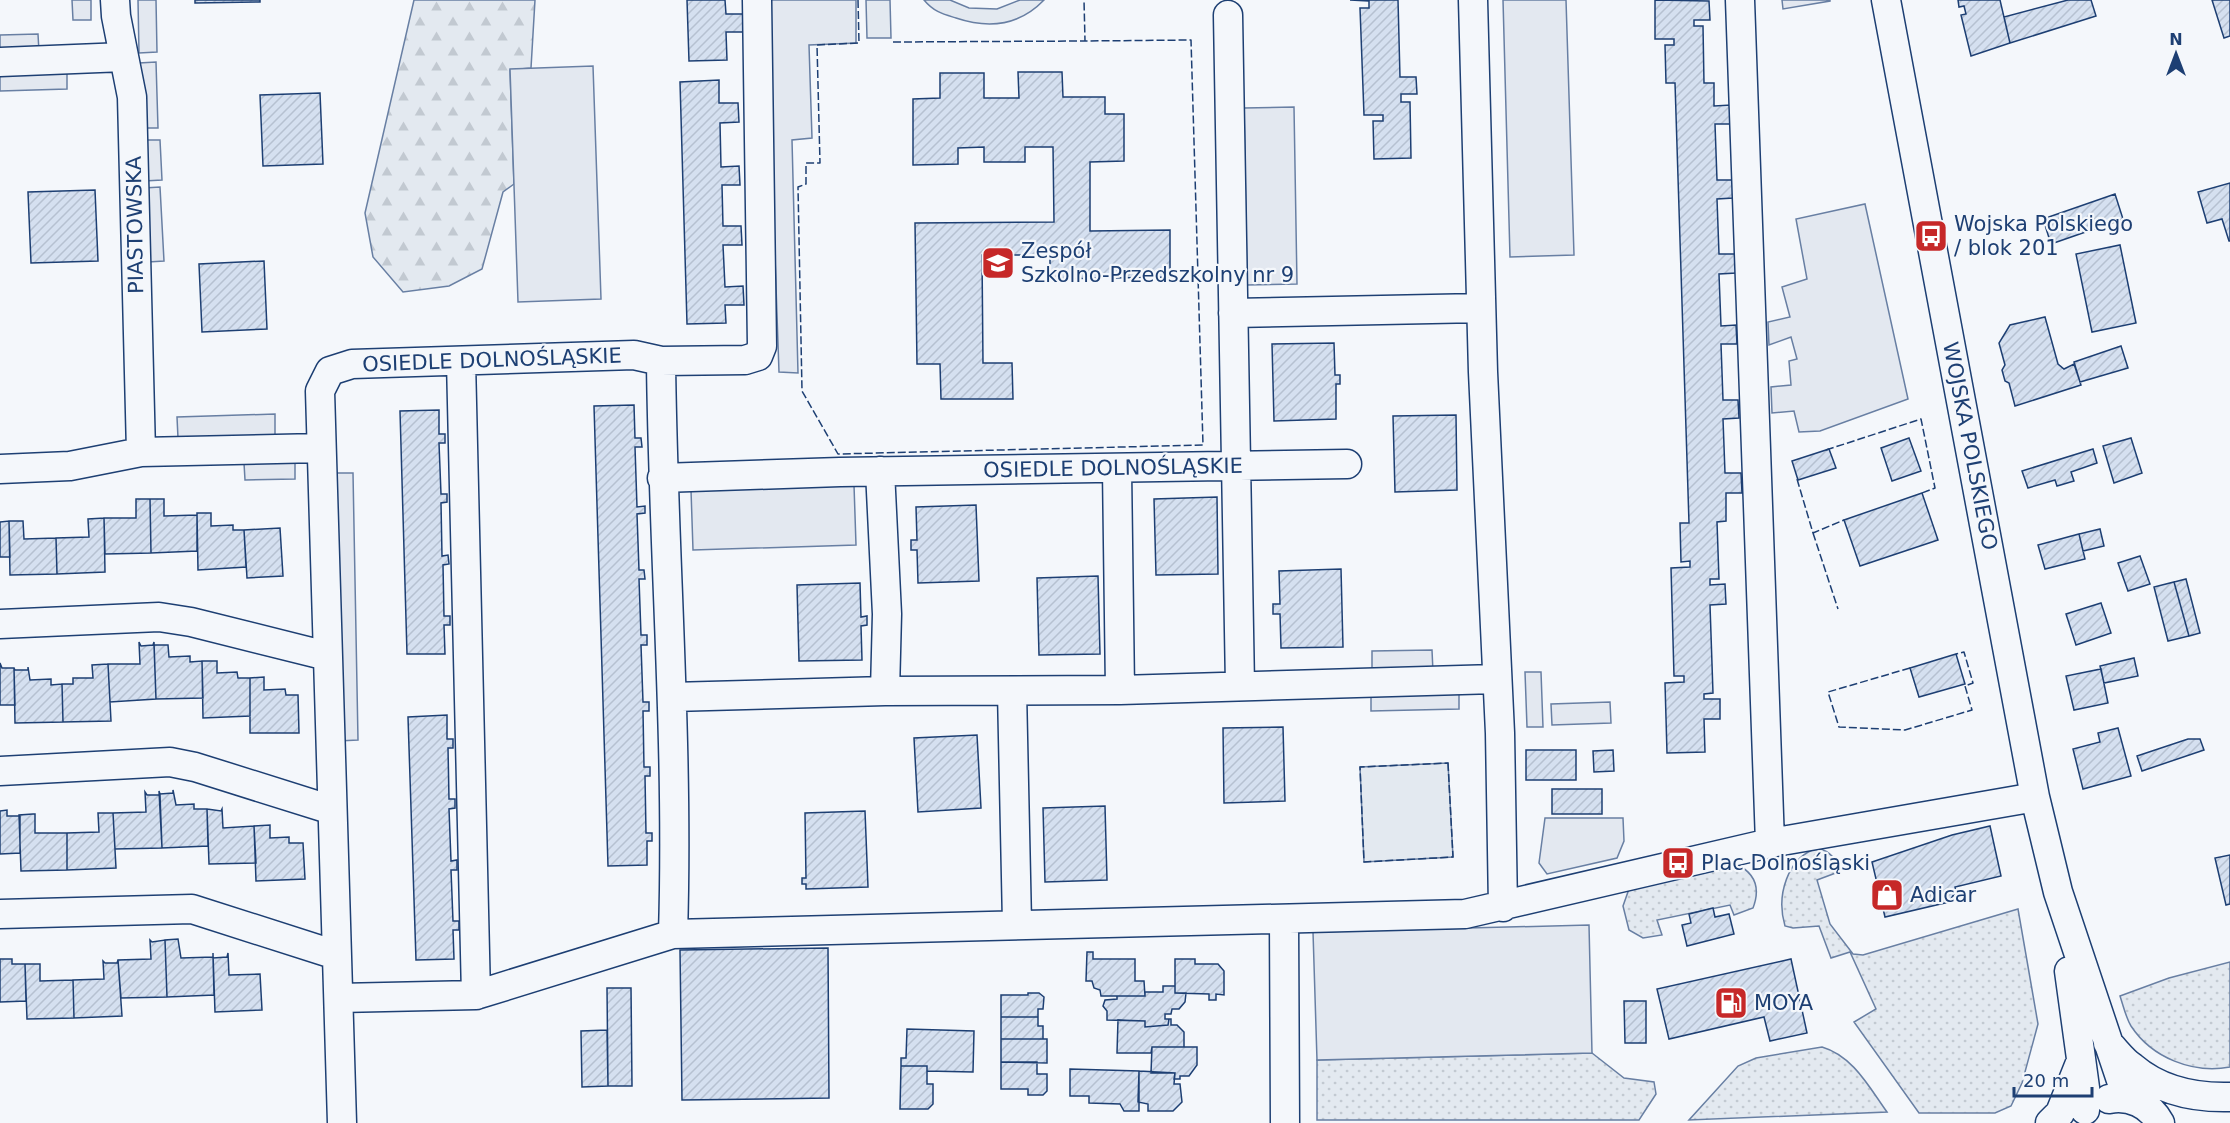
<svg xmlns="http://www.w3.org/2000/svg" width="2230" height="1123" font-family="'DejaVu Sans',sans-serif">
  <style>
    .grass { fill: url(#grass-dots); stroke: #687fa3; stroke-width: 1.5 }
    .forest { fill: url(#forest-firs); stroke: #687fa3; stroke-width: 1.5 }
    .park { fill: #e3e9f0; stroke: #687fa3; stroke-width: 1.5 }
    .parking { fill: #e3e8f0; stroke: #687fa3; stroke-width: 1.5 }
    .building { fill: url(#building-hatch); stroke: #1d3f73; stroke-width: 1.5 }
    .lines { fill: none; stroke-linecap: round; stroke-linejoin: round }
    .minor-casing { stroke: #1d3f73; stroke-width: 31 }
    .minor { stroke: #f4f7fb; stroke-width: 28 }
    .fence { stroke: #1d3f73; stroke-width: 1.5; stroke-dasharray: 8 3; stroke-linecap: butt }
    .labels { text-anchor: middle; stroke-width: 4.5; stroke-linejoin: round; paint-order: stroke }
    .poi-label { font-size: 21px; fill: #1d3f73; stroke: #f4f7fb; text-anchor: start }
    .street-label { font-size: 21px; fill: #1d3f73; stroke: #f4f7fb }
  </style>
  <defs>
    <pattern id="grass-dots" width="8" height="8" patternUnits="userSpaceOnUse" patternTransform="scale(1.5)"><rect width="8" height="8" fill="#e3e9f0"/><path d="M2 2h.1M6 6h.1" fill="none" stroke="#c2c9d1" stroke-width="1.8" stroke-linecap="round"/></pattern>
    <pattern id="forest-firs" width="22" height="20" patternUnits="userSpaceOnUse" patternTransform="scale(1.5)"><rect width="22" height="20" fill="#e3e9f0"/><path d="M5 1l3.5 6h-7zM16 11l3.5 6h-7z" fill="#c2c9d1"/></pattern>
    <pattern id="building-hatch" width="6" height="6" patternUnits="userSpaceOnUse" patternTransform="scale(1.5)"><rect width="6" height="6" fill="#d5e0f0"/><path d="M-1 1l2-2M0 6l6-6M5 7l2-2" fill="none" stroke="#b6c1d1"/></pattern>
  </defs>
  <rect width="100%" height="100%" fill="#f4f7fb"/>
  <path class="grass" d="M1818,848C1831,852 1836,859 1841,871L1817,880L1830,924L1853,954L1863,955L2018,909L2038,1024L2022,1083L2011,1106L1995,1113H1919L1854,1022L1876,1009L1850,952L1831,958L1819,926L1793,928L1785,926C1776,896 1787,857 1818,848Z
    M1736,864C1755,873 1761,887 1753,908L1734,915L1730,905L1657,920L1662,935L1643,938L1629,930L1623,906L1629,889Z
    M2230,962V1067C2193,1074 2152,1058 2131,1026C2126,1018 2123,1005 2120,996L2169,978Z
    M1822,1047C1853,1056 1869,1087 1887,1112L1689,1120L1738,1066L1756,1058Z
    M1592,1053L1624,1078L1654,1082L1656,1094L1639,1120H1317V1060Z"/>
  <path class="forest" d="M414,0H535L531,68L510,70L514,184L503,192L482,269L449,286L403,292L373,257L365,213Z"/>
  <path class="park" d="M866,0H890L891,38H867Z
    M924,0H950L969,8L997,9L1020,0H1044C1020,25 989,29 956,18C943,14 934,12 924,0Z
    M1448,763L1453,857L1364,862L1360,767Z"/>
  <path class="parking" d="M72,0H91V20H73Z
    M138,0H156L157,52L139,53Z
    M766,0H856V43L809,45L812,138L792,140L798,373L779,372Z
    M1503,0H1566L1574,255L1510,257Z
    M1782,0H1830V1L1783,9Z
    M38,34L39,52L0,53V35Z
    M156,62L158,128H141L139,63Z
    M593,66L601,299L518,302L510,69Z
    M67,70V89L0,91V72Z
    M1294,107L1297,284L1247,285L1244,108Z
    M142,140H160L162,180L144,181Z
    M160,187L164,261L148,262L144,188Z
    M1865,204L1908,399L1820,431L1799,432L1794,411L1772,413L1771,387L1791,385L1789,361L1797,359L1791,337L1769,345L1768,322L1790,317L1782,287L1807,279L1796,219Z
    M275,414V435L178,438L177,417Z
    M295,461V479L245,480L244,463Z
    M333,473H353L358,740L338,741Z
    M854,485L856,545L693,550L691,490Z
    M1432,650L1433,672L1372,673V651Z
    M1525,672H1541L1543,727H1527Z
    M1459,689V709L1371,711V692Z
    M1610,702L1611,723L1552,725L1551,704Z
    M1545,818H1623L1624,841L1617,858L1547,874L1539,863Z
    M1589,925L1592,1053L1317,1060L1313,932Z"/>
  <path class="building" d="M195,0H260V2L195,3Z
    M687,0H725L726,14H743L744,32H726L727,60L689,61Z
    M1398,0L1400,77H1416L1417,94H1401V102H1410L1411,158L1374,159L1373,121H1383V115H1364L1360,8H1369V1L1350,0Z
    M1655,0L1709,1L1710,20H1694V26H1703L1704,83H1714V106L1731,105L1732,124H1715L1717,180H1733V198L1717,199L1719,254H1735L1736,273L1719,274L1721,326L1736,325L1737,344H1721L1723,400H1738L1739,418L1723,419L1725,473H1741L1742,493H1726V521L1717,522L1719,579H1710V585L1725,584L1726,604L1710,605L1713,693L1704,694V699H1720V719H1704L1705,752L1667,753L1665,683L1684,682V676H1674L1671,568L1690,567V561L1681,562L1680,523H1689L1675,83H1666L1665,45H1674V39H1655Z
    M1958,0H2000L2010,43L1971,56L1961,15L1966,14L1964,6L1959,7Z
    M2068,0H2091L2096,16L2010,43L2004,17Z
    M2212,0H2230V36L2224,38Z
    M1018,72H1062L1063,97H1105V114H1124V161L1090,162V231L1170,230V277L1050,279V255H982L983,363H1012L1013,399H941L940,364H917L915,223L1054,222L1053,147H1025V162H984V147L958,148V164L913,165V99L940,98V73H984V98H1019Z
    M719,80V103H738L739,122L720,123L721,167L739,166L740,185H722L723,226H741L742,245H723L725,287L743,286L744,305H725L726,323L687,324L680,82Z
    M320,93L323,164L263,166L260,95Z
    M2230,183V241H2229L2222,219L2207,223L2198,192Z
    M95,190L98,261L31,263L28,192Z
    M2115,194L2123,219L2051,244L2043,219Z
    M2120,245L2136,323L2092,332L2076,254Z
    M264,261L267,329L202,332L199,264Z
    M2045,317L2058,364L2064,369L2074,364L2081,385L2015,406L2009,383L2005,381L2002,370L2005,365L1999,343L2010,325Z
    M1334,343L1335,375H1340V384H1336V419L1274,421L1272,344Z
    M2121,346L2128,368L2080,382L2074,362Z
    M634,405L635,438H641L642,447H635L637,507L645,506V513L637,514L639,570H644L645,579H639L641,635H647V645H641L643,702H649V711H643L644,767H650V776H645L646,833H652V841H647V865L608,866L594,406Z
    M439,410V434H445V443H439L441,494H447V502L441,503L442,556L448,555L449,564L443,565L444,616H450V625H444L445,654H407L400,411Z
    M1456,415L1457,490L1395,492L1393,416Z
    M1909,438L1921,471L1892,481L1881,448Z
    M2131,438L2142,473L2114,483L2103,446Z
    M1829,449L1836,468L1798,480L1792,461Z
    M2093,449L2097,463L2071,472L2074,481L2057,486L2055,480L2028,488L2022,471Z
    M1922,493L1938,540L1860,566L1844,520Z
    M1217,497L1218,574L1156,575L1154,499Z
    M136,499H150L151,553L105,554L104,518H136Z
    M150,499H164V516L197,515V551L151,553Z
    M976,505L979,581L918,583L917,550H911V540H917L916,507Z
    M197,513H211V526L233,525V530H244L246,567L198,570Z
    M104,518L105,572L57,574L56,538L89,537L88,519Z
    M9,521H23L24,539L56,538L57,574L10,575Z
    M9,521L10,557H0V522Z
    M280,528L283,576L247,578L244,530Z
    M2100,529L2104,546L2083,551L2079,534Z
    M2079,534L2085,559L2045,569L2038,545Z
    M2140,556L2150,584L2128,591L2118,563Z
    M1341,569L1343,647L1281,648L1280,614H1273V604H1280L1279,571Z
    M1098,576L1100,654L1039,655L1037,578Z
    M2186,579L2200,633L2189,636L2174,582Z
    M2174,582L2189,636L2168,641L2154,587Z
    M860,583L861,617L867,616V625L861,626L862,660L799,661L797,585Z
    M2101,603L2111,633L2076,645L2066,614Z
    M139,642L141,646L153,645L154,642L156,699L110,702L108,664H140Z
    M154,645H168L169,657L190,656V662L202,661L203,698L156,699Z
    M1956,654L1965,684L1919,697L1910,668Z
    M2134,658L2138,676L2104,683L2100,666Z
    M202,661H217V673L237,672L238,678H250V716L203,718Z
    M0,663L2,668H14L15,705H0Z
    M108,664L111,721L63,722L62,684H73V678H93L92,665Z
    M28,667L30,680L51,679V685L62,684L63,722L15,723L14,668L15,670H28Z
    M2101,669L2108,703L2074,710L2066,676Z
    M264,677V690L285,689L286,695H298L299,733H250V678Z
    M447,715V739H453V748H448L449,799H455V808L449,809L451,861L457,860V870H451L453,921H459V930H453L454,959L416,960L408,717Z
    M1283,727L1285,801L1224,803L1223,728Z
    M2118,728L2131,776L2083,789L2073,749L2100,742L2098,733Z
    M977,735L981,808L918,812L914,738Z
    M2188,739H2200L2204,750L2142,771L2137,756Z
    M1526,750H1576V780H1526Z
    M1613,750L1614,771L1594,772L1593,751Z
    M1552,789H1602V814H1552Z
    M173,790L176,805L194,804V809H207L208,846L162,848L159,791L160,794L173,793Z
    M145,792L147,795H160L162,848L115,849L113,813L146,812Z
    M1105,806L1107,880L1045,882L1043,808Z
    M207,809L221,811L222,809L223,828L254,826L256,863L209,864Z
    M7,810V816H20V853L0,854V811Z
    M865,811L868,887L806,889V884H802V878H806L805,813Z
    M98,813H113L116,868L67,870V833L99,832Z
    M33,814H35V833H67V870L21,871L19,815Z
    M270,825V838L289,837V843H303L305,879L256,881L254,826Z
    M1990,826L2001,876L1955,887L1956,891L1949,902L1885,917L1872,862L1952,835Z
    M2230,855V904L2226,905L2215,858Z
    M1713,908L1715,917L1729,914L1734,934L1687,946L1682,925L1691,923L1689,914Z
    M178,939L181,958L213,957L214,995L167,997L165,940Z
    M150,940L152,942L165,940L167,997L121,998L118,960L151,959Z
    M828,948L829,1098L682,1100L680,950Z
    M1087,952H1093V959H1135V981H1144L1145,996H1101L1100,990L1094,988L1092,981H1086Z
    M213,953V958L227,957L228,953L229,975L260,974L262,1010L215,1012L213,954Z
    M0,959H12V964H25L26,1001L0,1002Z
    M1175,959H1195V964H1218L1224,971V995L1216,994V1000H1209V994L1175,993Z
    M1791,959L1807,1033L1770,1041L1764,1017L1669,1039L1657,989Z
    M118,960L122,1016L74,1018L73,980L104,979L103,961L105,963H117Z
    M25,964H40V981L73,980L74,1018L27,1019Z
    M1163,986H1175V993H1186L1185,1002L1179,1009H1172L1171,1014H1165V1019H1169L1168,1025L1145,1027V1021L1107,1020V1011L1103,1006L1105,1000L1117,999V996H1145V992H1163Z
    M607,988H631L632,1086H608Z
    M1028,993H1039L1044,997L1043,1009H1038V1017H1001V995H1028Z
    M1624,1001H1646V1043H1625Z
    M1001,1017H1038V1026H1043V1039H1001Z
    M1169,1019H1171V1025H1177L1184,1032V1047H1152L1151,1053H1117L1118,1020L1145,1021V1027L1168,1025Z
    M907,1029L974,1031L973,1072L927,1071V1066H901V1058H906Z
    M607,1030L608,1086L582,1087L581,1031Z
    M1001,1039H1047V1063L1001,1062Z
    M1152,1047H1197V1065L1189,1076H1180V1079H1174L1175,1073H1151Z
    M1001,1062H1037V1074H1047V1091L1043,1095H1028V1089H1001Z
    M901,1066H927V1084H933V1104L928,1109H900Z
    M1070,1069L1139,1071V1111H1124L1120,1104L1089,1103V1096H1070Z
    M1139,1071L1175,1073L1174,1084H1180L1182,1102L1173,1111H1148V1104L1138,1102Z"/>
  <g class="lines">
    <g class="minor-casing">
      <path id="minor" d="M115,0L116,16L132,97L141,452
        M1473,0L1483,372L1500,733L1503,907
        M1740,0L1770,843
        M1886,0L2035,797L2058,892L2127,1098
        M1228,15L1240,686
        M0,62L124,57
        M1233,313L1481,308
        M461,361L476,995
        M661,361C663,552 679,743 673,934
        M0,469L70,466L141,452L320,448
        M1117,469L1120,690
        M880,471L887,614L885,691
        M662,478L840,472L1347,464
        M0,624L159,617L191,622L327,656
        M1012,691L1017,923
        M672,697L885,691L1120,690L1496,679
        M0,771L170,762L195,767L332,810
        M0,914L192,909L336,955
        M1284,920L1285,1123
        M2069,971L2086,1095L2085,1110
        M339,998L476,995L673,934L1465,914L1770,843L2035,797
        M2108,1043C2116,1051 2123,1061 2132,1067C2160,1091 2195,1098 2230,1097
        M2109,1099C2129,1095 2150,1104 2160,1123
        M342,1123L320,391L330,371L352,364L634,355L661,361L745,360L758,356L762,346L757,0
        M2050,1123L2060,1113L2080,1063"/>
    </g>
    <use href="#minor" class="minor"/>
    <path class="fence" d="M858,0L859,43L817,45L820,163H806V184L798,187L802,391L838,454L1203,445L1191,40L1085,41L1084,0
      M893,42L1085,41
      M1826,450L1921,419L1935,488L1922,493
      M1797,479L1813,533L1844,520
      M1813,533L1838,609
      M1910,668L1828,692L1839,727L1905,730L1972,710L1965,686L1973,683L1964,652L1956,654
      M1448,763L1453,857L1364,862L1360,767Z"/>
  </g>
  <defs>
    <g id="bus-square" transform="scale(1.725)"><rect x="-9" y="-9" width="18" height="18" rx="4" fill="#c62828" stroke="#f4f7fb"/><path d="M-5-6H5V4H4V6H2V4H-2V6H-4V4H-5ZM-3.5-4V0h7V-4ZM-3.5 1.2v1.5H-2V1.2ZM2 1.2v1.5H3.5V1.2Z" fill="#fff"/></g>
    <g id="school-square" transform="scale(1.725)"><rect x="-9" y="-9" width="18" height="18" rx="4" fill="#c62828" stroke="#f4f7fb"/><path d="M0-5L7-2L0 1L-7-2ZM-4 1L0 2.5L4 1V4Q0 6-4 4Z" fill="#fff"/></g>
    <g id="shop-square" transform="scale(1.725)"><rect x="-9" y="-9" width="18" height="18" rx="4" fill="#c62828" stroke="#f4f7fb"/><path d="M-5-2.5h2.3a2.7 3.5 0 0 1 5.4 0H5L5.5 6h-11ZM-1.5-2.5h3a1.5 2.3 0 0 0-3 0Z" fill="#fff"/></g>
    <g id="fuel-square" transform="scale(1.725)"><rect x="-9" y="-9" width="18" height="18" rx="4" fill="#c62828" stroke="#f4f7fb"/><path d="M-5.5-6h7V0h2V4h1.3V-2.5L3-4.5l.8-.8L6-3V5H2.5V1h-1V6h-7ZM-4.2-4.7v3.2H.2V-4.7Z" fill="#fff"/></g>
  </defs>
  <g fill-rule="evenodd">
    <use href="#bus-square" x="1931" y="236"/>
    <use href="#school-square" x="998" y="263"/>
    <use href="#bus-square" x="1678" y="863"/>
    <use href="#shop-square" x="1887" y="895"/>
    <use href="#fuel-square" x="1731" y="1003"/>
  </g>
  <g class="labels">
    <g class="poi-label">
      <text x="1954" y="231">Wojska Polskiego<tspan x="1954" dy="24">/ blok 201</tspan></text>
      <text x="1021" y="258">Zespół<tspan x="1021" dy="24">Szkolno-Przedszkolny nr 9</tspan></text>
      <text x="1701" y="870">Plac Dolnośląski</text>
      <text x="1910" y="902">Adicar</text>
      <text x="1754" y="1010">MOYA</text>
    </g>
    <g class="street-label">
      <text transform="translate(135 225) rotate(-91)" y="7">PIASTOWSKA</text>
      <text transform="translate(492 360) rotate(-2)" y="7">OSIEDLE DOLNOŚLĄSKIE</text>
      <text transform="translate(1970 446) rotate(79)" y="7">WOJSKA POLSKIEGO</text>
      <text transform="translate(1113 468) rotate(-1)" y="7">OSIEDLE DOLNOŚLĄSKIE</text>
    </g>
  </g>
  <g transform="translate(2176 54)" stroke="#f4f7fb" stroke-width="4.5" paint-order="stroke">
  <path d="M0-4.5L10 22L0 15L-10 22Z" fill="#1d3f73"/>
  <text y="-9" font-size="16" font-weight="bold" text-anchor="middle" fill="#1d3f73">N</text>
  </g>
  <path d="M2014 1087v9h78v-9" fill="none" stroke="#1d3f73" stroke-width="3"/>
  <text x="2023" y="1087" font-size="18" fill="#1d3f73" stroke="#f4f7fb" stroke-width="4.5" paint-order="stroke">20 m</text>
</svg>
